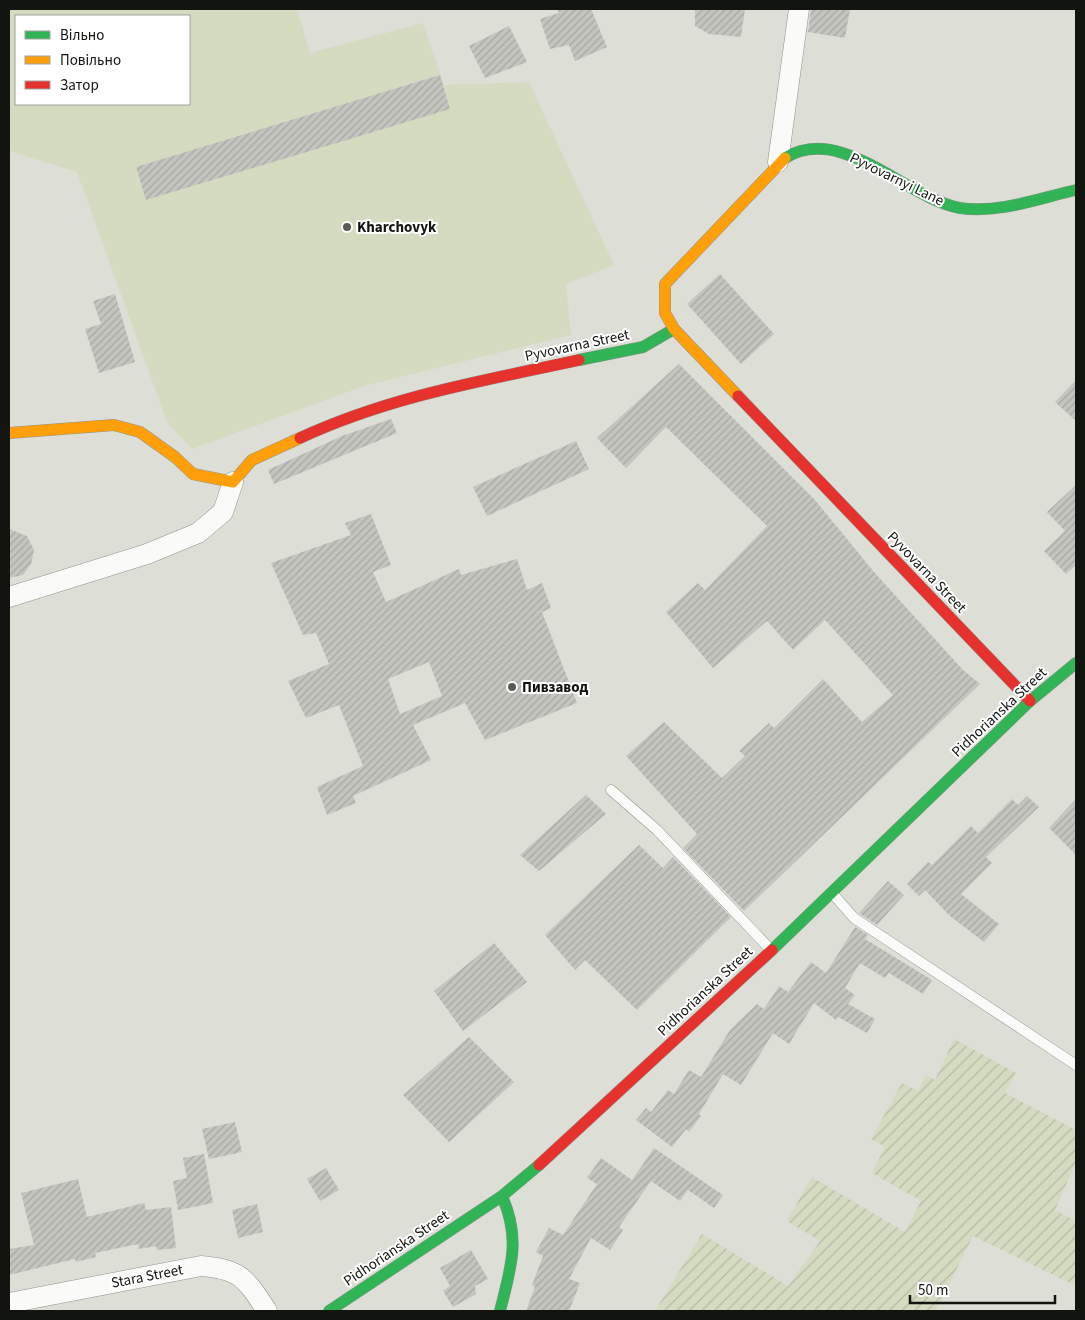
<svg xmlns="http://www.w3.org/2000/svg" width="1085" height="1320" font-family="'Source Sans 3',sans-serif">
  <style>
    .park { fill: #d4dbc1; fill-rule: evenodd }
    .garden { fill: url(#garden-furrows) }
    .building { fill: url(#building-hatch); fill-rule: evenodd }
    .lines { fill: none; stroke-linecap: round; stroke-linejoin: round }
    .lane-casing { stroke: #93948e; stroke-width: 11 }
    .street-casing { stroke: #93948e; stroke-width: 21 }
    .fast-casing { stroke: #93948e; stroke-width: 12 }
    .slow-casing { stroke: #93948e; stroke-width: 12 }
    .jam-casing { stroke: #93948e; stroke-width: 12 }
    .lane { stroke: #fafaf9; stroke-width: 10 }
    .street { stroke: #fafaf9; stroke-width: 20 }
    .fast { stroke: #30b455; stroke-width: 11 }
    .slow { stroke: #ff9f0a; stroke-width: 11 }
    .jam { stroke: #e5322d; stroke-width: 11 }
    .poi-dot { fill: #595b55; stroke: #fff; stroke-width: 2 }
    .labels { text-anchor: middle; stroke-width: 4; stroke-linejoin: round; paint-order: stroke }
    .street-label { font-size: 15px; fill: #12140f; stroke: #fff }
    .poi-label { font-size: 15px; font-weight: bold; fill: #12140f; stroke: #fff; text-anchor: start }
  </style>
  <defs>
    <pattern id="garden-furrows" width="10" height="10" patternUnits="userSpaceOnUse" patternTransform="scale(1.25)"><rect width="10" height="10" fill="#d4dbc1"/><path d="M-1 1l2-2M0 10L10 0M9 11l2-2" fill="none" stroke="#b5bba5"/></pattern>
    <pattern id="building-hatch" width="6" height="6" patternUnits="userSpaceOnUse" patternTransform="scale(1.25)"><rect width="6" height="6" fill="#c4c5bf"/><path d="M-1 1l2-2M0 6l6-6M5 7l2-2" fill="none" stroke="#a7a8a3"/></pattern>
  </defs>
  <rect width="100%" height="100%" fill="#ddded6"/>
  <path class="park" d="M9,9H297L310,53L423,23L444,85L529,82L614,265L566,284L571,335L364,386L192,449L167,422L77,172L9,151ZM16,16H189V104H16Z"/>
  <path class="garden" d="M954,1039L1016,1073L1005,1093L1076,1130V1162L1055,1210L1076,1221V1286L973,1236L936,1311H655L702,1234L788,1286L820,1241L787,1221L812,1177L905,1232L921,1201L872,1173L885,1147L871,1139L902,1083L918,1091L926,1075L935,1080Z"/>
  <path class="building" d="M557,9H591L607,47L575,61L569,45L550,49L540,19L559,13Z
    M695,9H745L741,37L709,34L695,26Z
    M811,9H850L845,38L808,32Z
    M509,26L527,62L485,78L469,46Z
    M440,75L450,109L146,200L136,167Z
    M720,274L774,334L741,364L687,304Z
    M115,294L135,362L99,373L85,329L101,324L93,301Z
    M679,364L815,500L874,572L963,670L980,684L744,911L683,848L697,834L626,756L664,722L722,778L745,756L739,751L769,723L774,728L823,679L862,722L893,695L825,620L793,650L767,621L713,668L666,612L698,583L705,590L767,526L666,427L626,468L597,438Z
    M1076,380V421L1055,402Z
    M391,419L397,433L274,484L268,470L342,436Z
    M576,441L589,469L487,516L473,487Z
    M1076,485V565L1066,574L1044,551L1065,531L1047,512Z
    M371,514L391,565L373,572L386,602L459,569L461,575L517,559L527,590L542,583L551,608L542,612L577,703L485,740L465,703L413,725L431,760L353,796L356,803L327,815L317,787L363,766L339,705L306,718L288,681L329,664L316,633L303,635L271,563L351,535L345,523ZM429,662L442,696L400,714L388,679Z
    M9,529L27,536L34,550L31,564L23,575L9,578Z
    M586,795L606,814L539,871L520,855Z
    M1027,796L1039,807L986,857L992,863L961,894L999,924L984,942L950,916L925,890L919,896L907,884L928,862L932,865L971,826L978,833L1012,799L1018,805Z
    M1076,799V855L1049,828Z
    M639,845L663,868L673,857L731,917L637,1010L585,960L575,970L545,935Z
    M888,881L904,895L877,925L859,913Z
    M855,927L868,935L865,939L932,980L923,994L889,973L885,978L860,963L845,988L855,995L848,1004L875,1019L867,1033L838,1017L836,1020L814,1003L789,1044L773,1033L741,1085L723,1074L699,1114L701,1116L689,1132L686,1129L672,1147L636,1120L646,1108L651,1112L668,1090L674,1094L689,1070L701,1077L730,1030L757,1004L764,1009L779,986L788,992L811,962L826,973Z
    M494,943L527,982L463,1031L434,991Z
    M469,1037L514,1082L449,1142L403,1095Z
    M235,1122L242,1152L209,1159L202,1129Z
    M654,1148L723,1195L714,1208L688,1190L680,1201L651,1181L619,1227L623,1230L610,1250L591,1238L569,1279L580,1283L569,1311H526L535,1287L532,1285L543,1256L536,1252L549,1228L563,1235L597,1184L587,1178L601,1158L632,1180Z
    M204,1154L213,1203L178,1210L173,1181L187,1178L183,1158Z
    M326,1168L339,1190L320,1201L307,1179Z
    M78,1179L87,1217L144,1203L146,1210L171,1207L176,1248L157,1250L156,1246L139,1249L138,1244L95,1253L96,1257L76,1262L75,1259L9,1275V1249L34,1245L21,1193Z
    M257,1204L263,1232L238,1238L232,1210Z
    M471,1250L488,1279L475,1286L476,1294L453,1307L443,1291L450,1286L440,1268Z"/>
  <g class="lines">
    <g class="lane-casing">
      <path id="lane" d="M611,790L657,830L771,950
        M833,894L854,918L1076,1065"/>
    </g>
    <g class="street-casing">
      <path id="street" d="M778,162L799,9
        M9,597L147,554L198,533L223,512L233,482
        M9,1303L201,1266C241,1269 246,1279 267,1311"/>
    </g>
    <g class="fast-casing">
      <path id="fast" d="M785,158C842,123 905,198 960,208C998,214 1040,198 1076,190
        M579,360L643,347L674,329
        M772,950L1030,701L1076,663
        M329,1311L502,1196L539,1165
        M500,1311C511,1267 521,1239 502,1196"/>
    </g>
    <g class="slow-casing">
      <path id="slow" d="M738,396L674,329L665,313V284L785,158
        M9,433L114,425L140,432L175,457L193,474L233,482L252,460L300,438"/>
    </g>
    <g class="jam-casing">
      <path id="jam" d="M738,396L1030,701
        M300,438C391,396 482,381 579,360
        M539,1165L772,950"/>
    </g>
    <use href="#lane" class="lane"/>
    <use href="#street" class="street"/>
    <use href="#fast" class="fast"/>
    <use href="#slow" class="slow"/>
    <use href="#jam" class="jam"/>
  </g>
  <g class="poi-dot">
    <circle cx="347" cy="227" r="5"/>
    <circle cx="512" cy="687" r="5"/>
  </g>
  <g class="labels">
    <g class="street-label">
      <text transform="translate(897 179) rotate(26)" y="5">Pyvovarnyi Lane</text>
      <text transform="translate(577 345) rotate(-12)" y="5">Pyvovarna Street</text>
      <text transform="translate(927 572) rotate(46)" y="5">Pyvovarna Street</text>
      <text transform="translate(999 712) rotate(-43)" y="5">Pidhorianska Street</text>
      <text transform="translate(705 991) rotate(-43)" y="5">Pidhorianska Street</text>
      <text transform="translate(396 1248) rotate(-34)" y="5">Pidhorianska Street</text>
      <text transform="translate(147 1276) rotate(-11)" y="5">Stara Street</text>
    </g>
    <g class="poi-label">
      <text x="357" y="232">Kharchovyk</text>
      <text x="522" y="692">Пивзавод</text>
    </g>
  </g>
  <rect width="1085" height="1320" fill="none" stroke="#12140f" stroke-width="20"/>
  <rect x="15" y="15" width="175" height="90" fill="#ffffff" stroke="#a0a19f"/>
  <rect x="25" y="31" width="25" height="8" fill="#30b455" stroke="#a0a19f"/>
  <text x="60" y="40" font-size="15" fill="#12140f">Вільно</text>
  <rect x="25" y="56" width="25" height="8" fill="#ff9f0a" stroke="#a0a19f"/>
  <text x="60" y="65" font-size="15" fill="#12140f">Повільно</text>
  <rect x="25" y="81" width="25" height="8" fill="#e5322d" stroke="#a0a19f"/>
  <text x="60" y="90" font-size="15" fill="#12140f">Затор</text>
  <path d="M910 1295v8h145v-8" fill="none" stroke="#12140f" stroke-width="2.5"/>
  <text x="918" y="1295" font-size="15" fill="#12140f" stroke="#ffffff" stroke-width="4" paint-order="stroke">50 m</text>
</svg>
